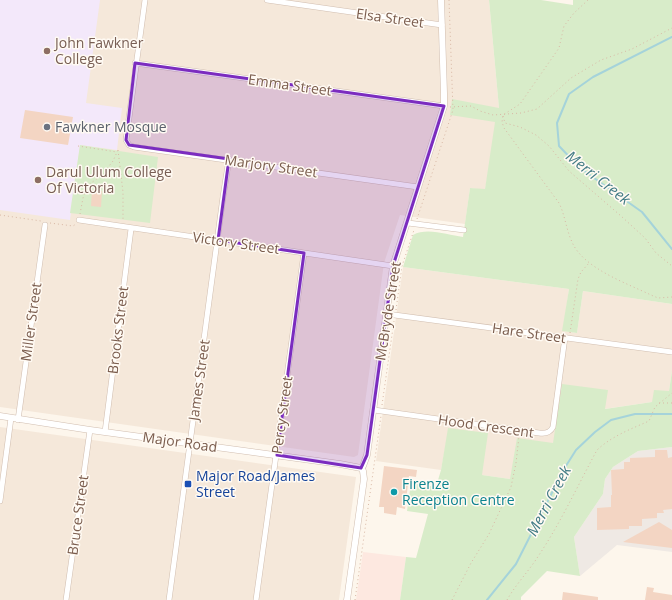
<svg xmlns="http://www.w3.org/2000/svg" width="672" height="600" font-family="'Open Sans',sans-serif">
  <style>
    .residential { fill: #f5e8da }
    .commercial { fill: #fde8e0 }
    .industrial { fill: #efe9e4 }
    .education { fill: #f3e8fa }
    .green { fill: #d8ecc9 }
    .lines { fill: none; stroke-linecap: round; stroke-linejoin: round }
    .stream { stroke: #a5d3da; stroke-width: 2 }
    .building { fill: #f3d5c3 }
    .minor-casing { stroke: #d1beb0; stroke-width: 6 }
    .tertiary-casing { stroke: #d1beb0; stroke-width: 7 }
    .path { stroke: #d9b8a5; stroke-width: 1; stroke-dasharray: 1 3; stroke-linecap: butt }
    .minor { stroke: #fff; stroke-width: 5 }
    .tertiary { stroke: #fff; stroke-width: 6 }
    .marked { fill: #7b2cbf; fill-opacity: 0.2; stroke: #7b2cbf; stroke-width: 3; stroke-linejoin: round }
    .education-dot { fill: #8d6e63; stroke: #fffaf3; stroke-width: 1.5 }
    .worship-dot { fill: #6b7280; stroke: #fffaf3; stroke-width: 1.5 }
    .transit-dot { fill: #1a4fb4; stroke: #fffaf3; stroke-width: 1.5 }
    .culture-dot { fill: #0f9aa8; stroke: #fffaf3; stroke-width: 1.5 }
    .labels { text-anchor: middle; stroke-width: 3; stroke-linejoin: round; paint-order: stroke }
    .street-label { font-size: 14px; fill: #7a5c4d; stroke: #fffaf3 }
    .education-label { font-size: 14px; fill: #785e54; stroke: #fffaf3; text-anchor: start }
    .worship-label { font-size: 14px; fill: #5b616d; stroke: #fffaf3; text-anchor: start }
    .transit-label { font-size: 14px; fill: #164399; stroke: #fffaf3; text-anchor: start }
    .culture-label { font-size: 14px; fill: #0d838f; stroke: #fffaf3; text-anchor: start }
    .water-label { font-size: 15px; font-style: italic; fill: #437c86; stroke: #fffaf3 }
  </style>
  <rect width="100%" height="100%" fill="#fdf6ec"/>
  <path class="residential" d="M0,0H489L499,108L485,190L470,188L465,224L400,215L384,263L358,455L354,457L0,407Z
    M403,267L569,289L563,331L577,333L583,291L672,304V371L669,391L652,402L604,409L553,443L510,479L482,475L449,428L441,470L376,461Z
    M0,427L356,477L339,600H0Z"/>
  <path class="commercial" d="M363,552L406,557L400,600H356Z"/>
  <path class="industrial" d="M672,447V552L617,545L580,576L574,537L603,494L605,479L613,467L638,451Z"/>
  <path class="education" d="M0,0H100L86,103L122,108L117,150L80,145L70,220L0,210Z"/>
  <path class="green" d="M489,0H541L573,5V0H672V304L583,291L577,333L562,331L569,289L403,267L413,235C427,227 448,235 463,237L470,188L485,189L495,122L450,115L452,99L499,108Z
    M80,145L158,157L150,223L70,213Z
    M672,371V447L638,451L613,467L605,479L603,494L574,537L580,576L547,571L521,597V600H400L406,557L416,558L428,514L407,511L411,483L436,487L441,470L448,428L488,433L482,475L510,479L517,438L553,443L562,384L608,390L605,409L652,402L654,390L669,391Z"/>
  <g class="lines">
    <path class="stream" d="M672,37L593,77L569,94L557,123L559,146L580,168L642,212L672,249
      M487,600L516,564L564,469L576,450L595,432L611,420L635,414H672"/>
  </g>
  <path class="building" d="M25,110L73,117L68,145L20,138Z
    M92,190L102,191L101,207L91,206Z
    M655,450H667L668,458L672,457V509L663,510L664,513H657V518L642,519V526H629V529L597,530V508L611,507V495H612L611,470L624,469V462H630V458L655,457Z
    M384,466L417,470L416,477L409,476L405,509L397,507L396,515L384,513V507H379Z
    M659,522L672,530V548L623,542Z
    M647,587L654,588L653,592L672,595V600H645Z
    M563,592L598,597V600H562Z"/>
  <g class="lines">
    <g class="minor-casing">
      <path id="minor" d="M145,0L126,140L129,145L134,147L418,187
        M267,0L442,25
        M135,63L444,106
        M79,220L393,266
        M408,223L464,230
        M387,314L672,352
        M374,410L539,433C545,434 550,433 553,427L565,337
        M18,420L45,225
        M105,432L131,229
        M0,501L11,418
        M66,600L90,430
        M169,600L223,197L229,159
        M256,600L304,253"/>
    </g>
    <g class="tertiary-casing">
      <path id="tertiary" d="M0,416L90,430L340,464L361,468
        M347,600L364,479L363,471L361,468L363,466L367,455L393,266L444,106V93L441,0"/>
    </g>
    <path class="path" d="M588,0L574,13L564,26L559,48L520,104L503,115L502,122L504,128L559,203C565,215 566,229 572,242C583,268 626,283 651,295L658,298L672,297
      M450,107L471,106L480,111L493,115L521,113L537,109L571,78L601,60L632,49L672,28
      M503,116L505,123L520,127L536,135L549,146L569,171L621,216L645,238L656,253L672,266
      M78,146L117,152
      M118,150L123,192V221
      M80,214L83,198L87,186L102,175L113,161L118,150
      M0,215L41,221
      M417,219L453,110L449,0
      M50,223L73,226L76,224
      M396,310L402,266L414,230
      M570,333L578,279L581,272L589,263
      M659,403H672
      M382,405L394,321
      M355,600L381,416
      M452,600L471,563L489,534L511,487L516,463L519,436
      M507,600C516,584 529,571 539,555C561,522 578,485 597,450C612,436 631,429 649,421L655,407L672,393"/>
    <use href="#minor" class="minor"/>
    <use href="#tertiary" class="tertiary"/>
  </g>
  <path class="marked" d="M135,63L444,106L393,266L367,455L361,468L277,455L304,253L218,240L229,159L129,145L126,140Z"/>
  <g class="education-dot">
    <circle cx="47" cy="51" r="4"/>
    <circle cx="38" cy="180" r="4"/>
  </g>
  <circle class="worship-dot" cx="47" cy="127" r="4"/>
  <rect class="transit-dot" x="184" y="480" width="8" height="8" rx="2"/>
  <circle class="culture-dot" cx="394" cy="492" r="4"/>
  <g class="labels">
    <g class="street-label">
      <text transform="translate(390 18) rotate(8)" y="5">Elsa Street</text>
      <text transform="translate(290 85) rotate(8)" y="5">Emma Street</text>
      <text transform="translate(271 166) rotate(8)" y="5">Marjory Street</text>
      <text transform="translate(236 243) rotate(8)" y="5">Victory Street</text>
      <text transform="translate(388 311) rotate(-81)" y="5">McBryde Street</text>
      <text transform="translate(31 322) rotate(-82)" y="5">Miller Street</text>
      <text transform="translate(118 330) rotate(-83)" y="5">Brooks Street</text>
      <text transform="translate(529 333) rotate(8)" y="5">Hare Street</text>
      <text transform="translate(199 380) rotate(-82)" y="5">James Street</text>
      <text transform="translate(282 415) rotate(-82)" y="5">Percy Street</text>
      <text transform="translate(486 426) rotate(8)" y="5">Hood Crescent</text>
      <text transform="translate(180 442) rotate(8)" y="5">Major Road</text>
      <text transform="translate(78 515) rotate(-82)" y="5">Bruce Street</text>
    </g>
    <g class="education-label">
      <text x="55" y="48">John Fawkner<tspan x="55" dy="16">College</tspan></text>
      <text x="46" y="177">Darul Ulum College<tspan x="46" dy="16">Of Victoria</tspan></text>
    </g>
    <g class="worship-label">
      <text x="55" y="132">Fawkner Mosque</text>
    </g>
    <g class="transit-label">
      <text x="196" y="481">Major Road/James<tspan x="196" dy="16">Street</tspan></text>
    </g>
    <g class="culture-label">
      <text x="402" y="489">Firenze<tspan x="402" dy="16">Reception Centre</tspan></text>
    </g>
    <g class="water-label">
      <text transform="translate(598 178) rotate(38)" y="5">Merri Creek</text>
      <text transform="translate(549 501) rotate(-62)" y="5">Merri Creek</text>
    </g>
  </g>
</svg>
